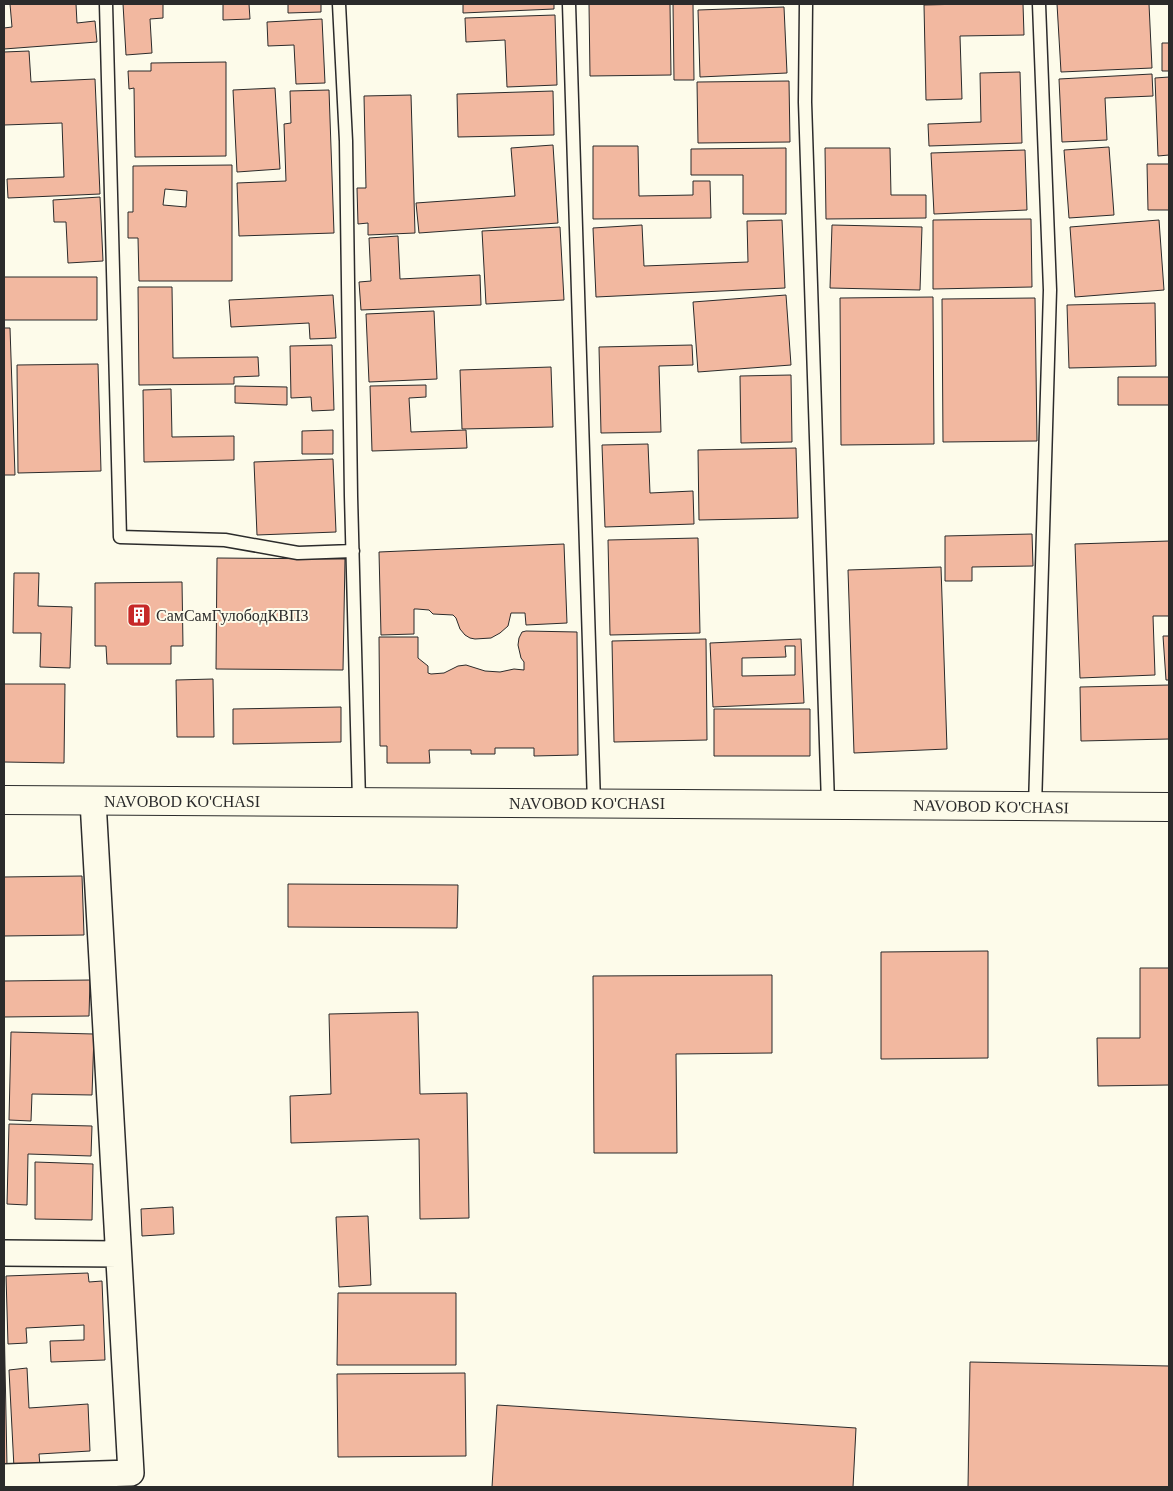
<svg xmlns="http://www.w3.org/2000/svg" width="1173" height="1491" font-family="Georgia,serif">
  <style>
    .building { fill: #f2b8a0; stroke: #2b2b2b; fill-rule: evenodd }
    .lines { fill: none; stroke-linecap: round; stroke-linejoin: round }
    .service-casing { stroke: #2b2b2b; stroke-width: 15 }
    .minor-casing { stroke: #2b2b2b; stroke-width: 28 }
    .tertiary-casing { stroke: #2b2b2b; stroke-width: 30 }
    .service { stroke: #fdfbea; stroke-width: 12 }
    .minor { stroke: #fdfbea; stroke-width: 25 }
    .tertiary { stroke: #fdfbea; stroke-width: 28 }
    .labels { text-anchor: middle; stroke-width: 4; stroke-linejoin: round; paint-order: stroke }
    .poi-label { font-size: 16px; fill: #2b2b2b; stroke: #fdfbea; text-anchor: start }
    .street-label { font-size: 16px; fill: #2b2b2b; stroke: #fdfbea }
  </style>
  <rect width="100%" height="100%" fill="#fdfbea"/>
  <path class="building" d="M10,4H76L77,23L95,21L97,42L4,49V28L12,27Z
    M123,4H163V18L150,19L152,53L126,55Z
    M223,4H249L250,19L223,20Z
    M288,4H321V12L288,13Z
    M463,4H554V9L463,13Z
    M589,4H670L671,75L590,76Z
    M673,4H693L694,80H674Z
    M965,4H1023L1024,35L960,36L962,99L926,100L924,5Z
    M1057,4H1149L1152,68L1061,72Z
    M784,7L787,73L700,77L698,10Z
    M555,15L557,85L507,87L505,40L466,42L465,18Z
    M322,19L325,83L296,84L294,45L268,46L267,22Z
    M1162,43H1169V71H1162Z
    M29,51L31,82L95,79L100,194L8,198L7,179L64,177L62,123L4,125V52Z
    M226,62V156L135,157L134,88L129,89L128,71H151V63Z
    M1020,72L1022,143L929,146L928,124L981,122L980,73Z
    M1152,74L1153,96L1105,98L1107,140L1062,142L1059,79Z
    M1169,77V155L1158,156L1155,78Z
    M789,81L790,142L698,143L697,82Z
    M275,88L280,169L237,172L233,90Z
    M329,90L334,233L239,236L237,183L286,181L284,124L291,123L290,91Z
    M553,91L554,135L458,137L457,94Z
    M411,95L415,233L368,235V223L358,224L357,188H366L364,96Z
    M553,145L558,223L419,233L416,203L515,196L511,148Z
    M593,146H638L639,196L693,195V181H710L711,218L593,219Z
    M1109,147L1114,215L1069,218L1064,150Z
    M786,148V214H743V175H691V149Z
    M825,148H890L891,195H926V218L826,219Z
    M1025,150L1027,210L934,214L931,153Z
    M1147,164H1169V210H1148Z
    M232,165V281H139L138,238H128V212H133V166ZM165,189L187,191L186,207L163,205Z
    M100,197L103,261L68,263L66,222H54L53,200Z
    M1031,219L1032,287L933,289V220Z
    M782,220L785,288L596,297L593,228L642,225L644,266L748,262L747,221Z
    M1159,220L1164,290L1075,297L1070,227Z
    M832,225L922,227L920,290L830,288Z
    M560,227L564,300L486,304L482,231Z
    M398,236L400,279L480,275L481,305L361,310L359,282L371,281L369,238Z
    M4,277H97V320H4Z
    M138,287H172L173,358L258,357L259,376L234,377V384L139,385Z
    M333,295L336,338L310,339L309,323L231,327L229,300Z
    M786,295L791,365L698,372L693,302Z
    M933,297L934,444L841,445L840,298Z
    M1035,298L1037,441L943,442L942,299Z
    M1155,303L1156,366L1069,368L1067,305Z
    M434,311L437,379L369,382L366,314Z
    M4,328H10L15,475H4Z
    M332,345L334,410L312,411L311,397L291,398L290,346Z
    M692,345L693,365L659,366L661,432L601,433L599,347Z
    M98,364L101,471L18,473L17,365Z
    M551,367L553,427L462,429L460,370Z
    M791,375L792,442L741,443L740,376Z
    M1118,377H1169V405H1118Z
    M426,385V397L409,398L411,432L466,430L467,448L372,451L370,386Z
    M235,386L287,387V405L235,403Z
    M171,389L172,437L234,436V460L144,462L143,390Z
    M333,430V454H302V431Z
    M648,444L650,493L693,491L694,524L605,527L602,445Z
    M796,448L798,518L699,520L698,450Z
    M333,459L336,532L257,535L254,462Z
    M1032,534L1033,566L972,567V581H945V536Z
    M698,538L700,633L610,635L608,540Z
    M1169,541V616H1153L1155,675L1080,678L1075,544Z
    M564,544L567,623L526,625L525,613H511L508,626L500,633L491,638L475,639L470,638L465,635L460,629L456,618L453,615L433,614L429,610L417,609H414V634L381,635L379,552Z
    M217,558L345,559L343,670L216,669Z
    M941,567L947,749L854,753L848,570Z
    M14,573H39L38,606L72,607L70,668L40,667L41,633H13Z
    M182,582L183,646H171V664H107L106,646H95V583Z
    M526,631L577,632L578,755L534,756V748H495V754H471V750H429L430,763H387V746H380L379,637H418V658L428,666V673L431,674L444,673L458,666L466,665L485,671L500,672L514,669L524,670V662L521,658L518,645L519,638L522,632Z
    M1163,636H1169V680H1166Z
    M706,639L707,740L614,742L612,641Z
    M801,639L804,703L713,707L710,643ZM785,646H795V675L742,676V658L786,657Z
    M213,679L214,737H177L176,680Z
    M4,684H65L64,763L4,762Z
    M1169,685V739L1081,741L1080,687Z
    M341,707V742L233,744V709Z
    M714,709H810V756H714Z
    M82,876L84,935L4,936V877Z
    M288,884L458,885L457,928L288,927Z
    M988,951V1058L881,1059V952Z
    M1140,968H1169V1085L1098,1086L1097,1038H1140Z
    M772,975V1053L676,1054L677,1153H594L593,976Z
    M90,980L89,1016L4,1017V981Z
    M418,1012L420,1094L467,1093L469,1218L420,1219L419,1139L291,1143L290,1096L331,1094L329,1014Z
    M11,1032L94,1034L92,1095L32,1094L31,1121L9,1120Z
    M9,1124L92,1126L91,1156L28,1154L27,1205L7,1204Z
    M35,1162L93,1164L92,1220L35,1219Z
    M173,1207L174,1234L142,1236L141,1209Z
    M368,1216L371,1285L339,1287L336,1217Z
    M88,1273L89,1282L102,1281L105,1360L51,1362L50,1341L84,1340V1325L26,1328L27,1343L8,1344L6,1276Z
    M338,1293H456V1365H337Z
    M4,1315L7,1466H4Z
    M970,1362L1169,1366V1487H968Z
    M27,1368L29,1408L88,1404L90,1451L39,1454L40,1466L14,1468L9,1370Z
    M465,1373L466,1456L338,1457L337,1374Z
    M497,1405L856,1428L853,1487H492Z"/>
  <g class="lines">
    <g class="service-casing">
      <path id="service" d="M106,4L120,537L225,540L298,553L353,551
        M339,4L346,141L351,496L359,801
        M569,4L594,804
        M806,4L805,102L828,804
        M1035,807L1050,290L1039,4"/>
    </g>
    <g class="minor-casing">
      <path id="minor" d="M4,1253L118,1254
        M4,1477L131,1473L93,801"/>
    </g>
    <g class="tertiary-casing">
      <path id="tertiary" d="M4,800L1169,807"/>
    </g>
    <use href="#service" class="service"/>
    <use href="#minor" class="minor"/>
    <use href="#tertiary" class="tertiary"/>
  </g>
  <defs>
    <g id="building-square" transform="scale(1.25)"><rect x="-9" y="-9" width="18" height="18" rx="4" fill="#c62828" stroke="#fdfbea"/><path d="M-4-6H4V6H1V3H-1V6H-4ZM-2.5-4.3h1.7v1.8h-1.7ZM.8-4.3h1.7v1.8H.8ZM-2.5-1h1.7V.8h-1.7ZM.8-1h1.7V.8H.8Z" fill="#fff"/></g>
  </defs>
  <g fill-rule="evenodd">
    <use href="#building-square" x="139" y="615"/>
  </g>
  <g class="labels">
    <g class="poi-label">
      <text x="156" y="621">СамСамГулободКВП3</text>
    </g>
    <g class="street-label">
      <text x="182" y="807">NAVOBOD KO'CHASI</text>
      <text x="587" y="809">NAVOBOD KO'CHASI</text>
      <text transform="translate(991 806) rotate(1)" y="6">NAVOBOD KO'CHASI</text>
    </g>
  </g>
  <rect width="1173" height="1491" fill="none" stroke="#2b2b2b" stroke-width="10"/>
</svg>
